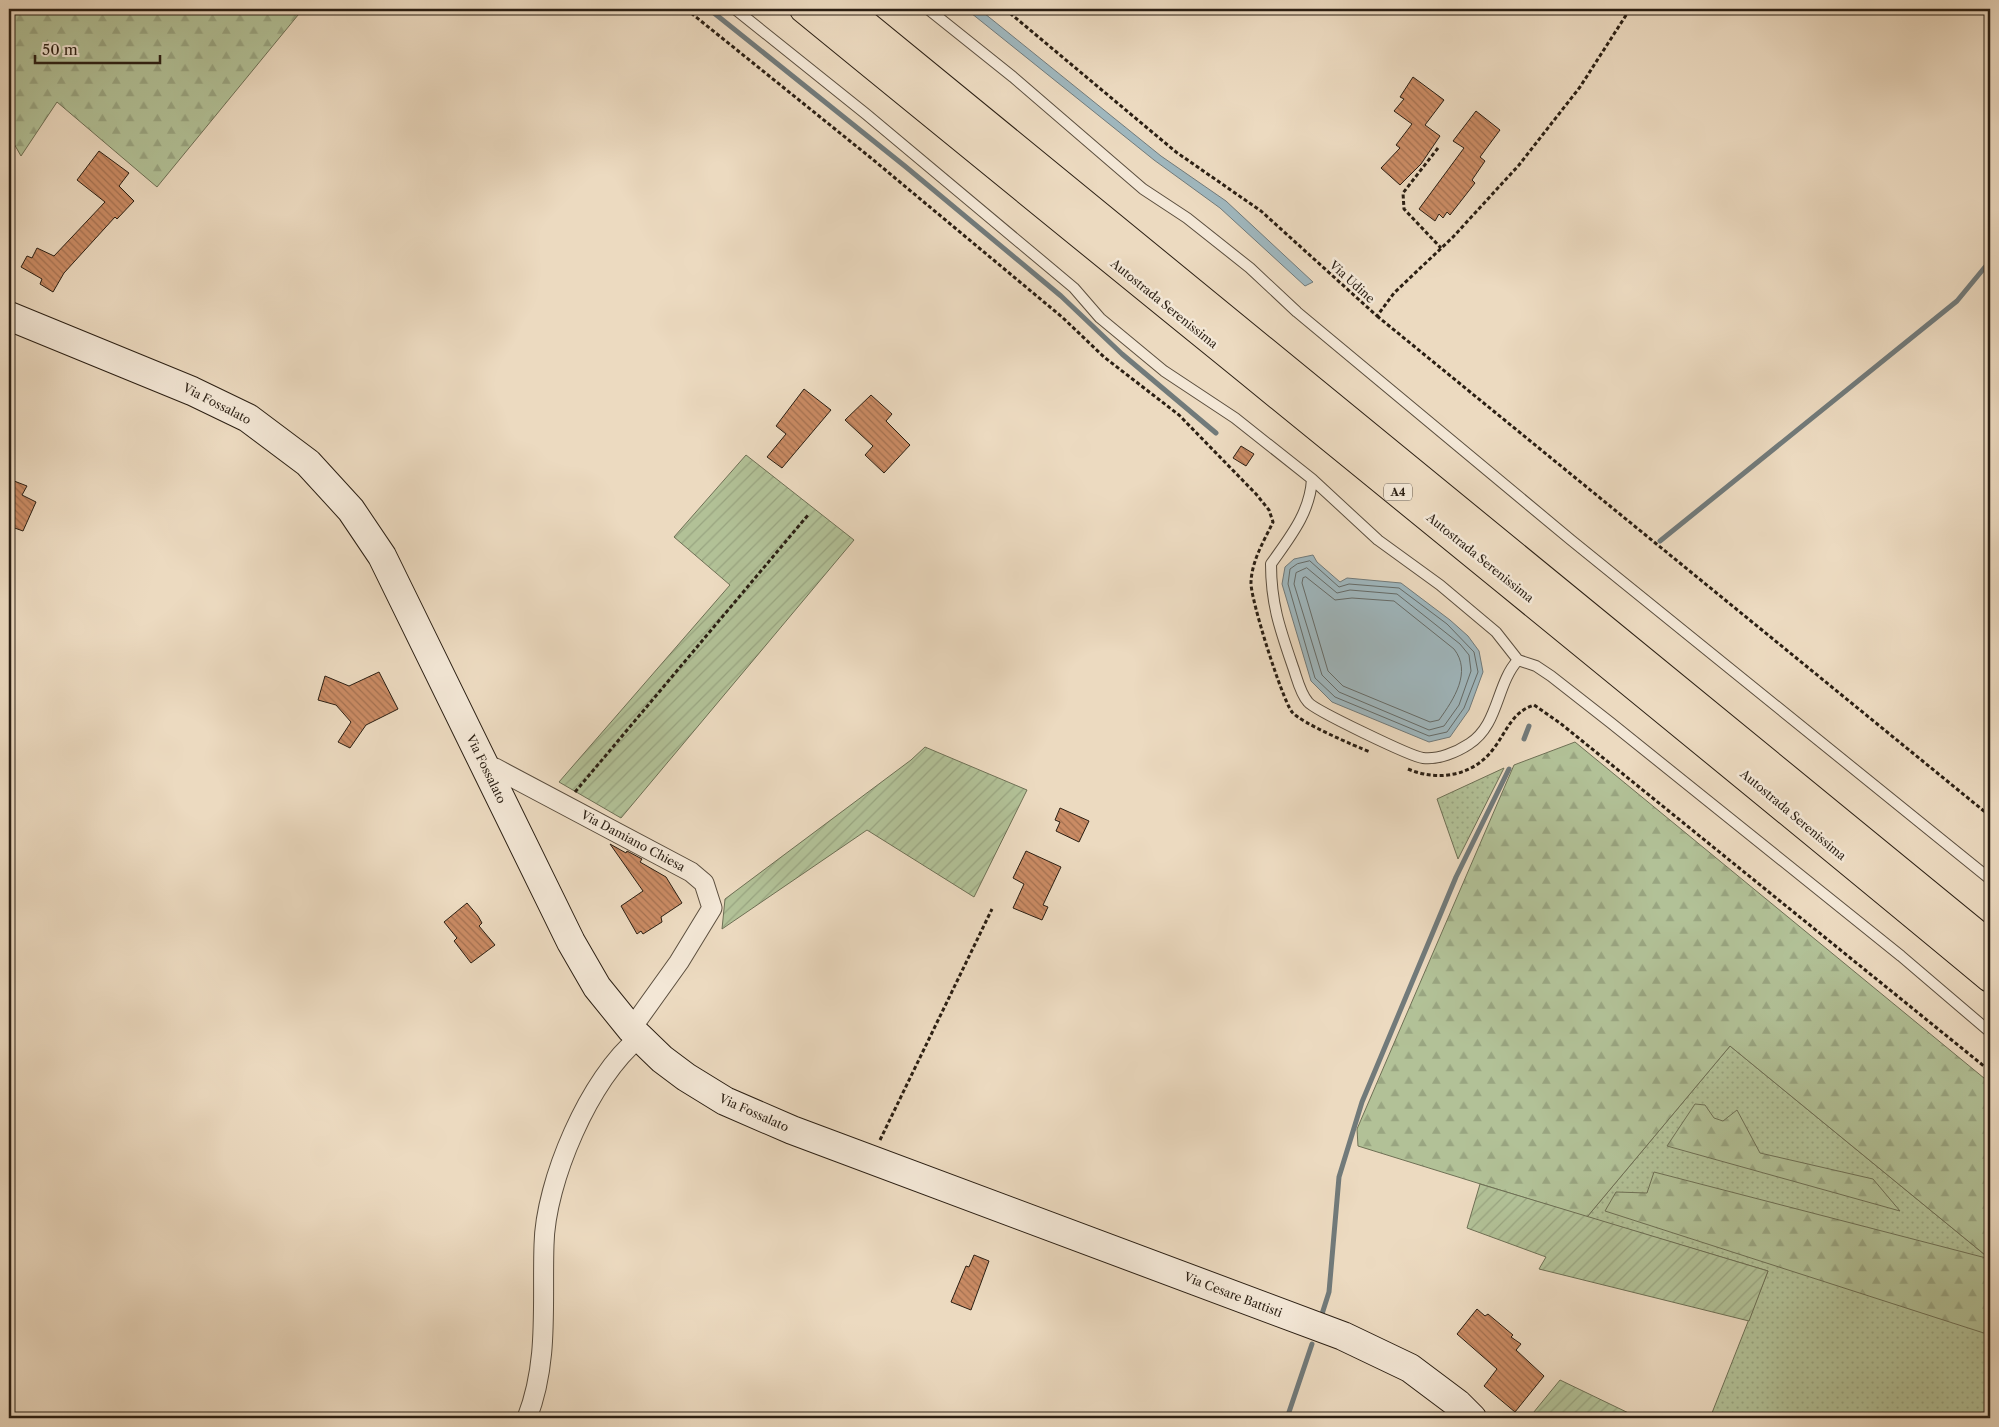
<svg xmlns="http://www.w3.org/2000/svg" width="1999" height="1427" font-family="'Libre Caslon Text',serif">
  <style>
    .grass { fill: url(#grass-dots); stroke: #6e7055 }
    .forest { fill: url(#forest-firs); stroke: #6e7055 }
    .garden { fill: url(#garden-furrows); stroke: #6e7055 }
    .water { fill: #9fb7be; stroke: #717a7a }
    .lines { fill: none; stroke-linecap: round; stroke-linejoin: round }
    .shore { stroke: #656b68; stroke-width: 1 }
    .stream { stroke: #717a7a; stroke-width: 5 }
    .building { fill: url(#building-back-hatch); stroke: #2b1f13 }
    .lane-casing { stroke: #5b4e3e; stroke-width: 12 }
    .street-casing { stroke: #5b4e3e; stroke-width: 21 }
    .secondary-casing { stroke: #2b1f13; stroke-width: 30 }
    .highway-casing { stroke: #2b1f13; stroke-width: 30 }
    .path { stroke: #2b1f13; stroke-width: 3; stroke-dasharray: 4 2.5; stroke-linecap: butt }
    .lane { stroke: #f3e7d6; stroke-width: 10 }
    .street { stroke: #f3e7d6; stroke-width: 19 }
    .secondary { stroke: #f3e7d6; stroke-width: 28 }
    .highway { stroke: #ecdac0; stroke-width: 28 }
    .labels { text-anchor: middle; stroke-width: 5; stroke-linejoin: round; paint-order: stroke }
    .shield { fill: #f3e7d6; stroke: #675b4e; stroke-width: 1 }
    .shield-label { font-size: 11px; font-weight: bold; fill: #2b1f13 }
    .street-label { font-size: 12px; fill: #2b1f13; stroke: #f3e7d6 }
  </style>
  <defs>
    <pattern id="grass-dots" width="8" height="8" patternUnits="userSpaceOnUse" patternTransform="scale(1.25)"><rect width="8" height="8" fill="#b2c197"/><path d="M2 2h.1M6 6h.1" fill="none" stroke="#99a581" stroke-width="1.8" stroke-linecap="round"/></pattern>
    <pattern id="forest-firs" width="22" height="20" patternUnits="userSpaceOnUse" patternTransform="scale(1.25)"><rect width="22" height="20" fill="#b2c197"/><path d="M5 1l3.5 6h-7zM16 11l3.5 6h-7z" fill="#99a581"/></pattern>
    <pattern id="garden-furrows" width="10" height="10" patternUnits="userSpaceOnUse" patternTransform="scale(1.25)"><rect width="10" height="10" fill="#b2c197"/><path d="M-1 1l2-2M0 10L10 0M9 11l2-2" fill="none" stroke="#99a581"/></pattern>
    <pattern id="building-back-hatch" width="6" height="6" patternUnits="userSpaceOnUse" patternTransform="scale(1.25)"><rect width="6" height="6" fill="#ca8b64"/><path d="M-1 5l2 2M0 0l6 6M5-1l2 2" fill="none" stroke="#a47151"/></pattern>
  </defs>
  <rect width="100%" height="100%" fill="#ecdac0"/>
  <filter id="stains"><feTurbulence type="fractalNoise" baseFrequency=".004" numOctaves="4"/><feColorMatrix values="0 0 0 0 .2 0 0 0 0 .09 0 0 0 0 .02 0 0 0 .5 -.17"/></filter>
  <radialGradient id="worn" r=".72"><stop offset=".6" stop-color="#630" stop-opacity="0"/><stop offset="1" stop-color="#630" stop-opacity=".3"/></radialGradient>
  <path class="grass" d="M1504,768L1458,859L1437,799Z
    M1730,1046L1990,1259V1418H1710L1768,1271L1587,1217Z"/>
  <path class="forest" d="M9,9H303L157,187L57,102L21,156L9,135Z
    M1575,742L1990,1083V1335L1605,1211L1616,1192L1647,1193L1654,1172L1990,1259L1730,1046L1587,1217L1358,1146L1357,1129L1514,765Z
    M1695,1104L1705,1105L1714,1118L1723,1121L1737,1110L1760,1153L1873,1179L1900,1211L1667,1146Z"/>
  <path class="garden" d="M746,455L854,540L621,818L559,782L730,585L674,537Z
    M925,747L1027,790L974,897L867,830L722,929L725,899L911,760Z
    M1480,1184L1768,1271L1749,1321L1539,1269L1546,1257L1467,1228Z
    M1560,1380L1639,1418H1529Z"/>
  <path class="water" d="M966,9H979L1161,156L1226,201L1313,282L1305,286L1220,208L1154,160Z
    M1313,555L1317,562L1340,582L1347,578L1401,583L1450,620L1468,636L1479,651L1483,672L1469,710L1450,737L1429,742L1332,702L1311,681L1282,584L1285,567L1294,559Z"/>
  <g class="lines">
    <path class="shore" d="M1310,561L1339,587L1349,584L1399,588L1447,624L1474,652L1478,672L1464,708L1447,732L1429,736L1335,697L1315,678L1288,584L1290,569L1297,564Z
      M1307,568L1337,593L1350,590L1397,594L1460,644L1469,655L1471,671L1459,705L1444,726L1429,730L1339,692L1322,675L1294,584L1296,573Z
      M1306,577L1335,600L1352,598L1394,601L1454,649C1472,672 1454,699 1439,720L1430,722L1343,686L1328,671L1302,583L1303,578Z"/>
    <path class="stream" d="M709,9L906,167L1061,296L1122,354L1216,433
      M1660,541L1957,301L1990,261
      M1524,739L1529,726
      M1322,1314L1329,1292L1339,1177L1362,1102L1456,877L1509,769
      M1287,1418L1312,1344"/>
  </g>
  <path class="building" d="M1413,77L1444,100L1425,125L1440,136L1421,164L1400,185L1381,168L1400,148L1396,145L1412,124L1394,111L1404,99L1400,97Z
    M1476,111L1500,130L1480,157L1485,161L1472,180L1475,183L1450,215L1447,212L1443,218L1439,214L1435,221L1419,209L1464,148L1453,141Z
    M99,151L129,173L119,186L134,201L117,219L115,217L64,273L53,292L40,284L42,279L21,267L27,256L32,258L37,248L54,256L105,202L77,180Z
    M804,389L831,410L782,468L767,457L786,434L776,426Z
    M871,395L892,414L886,421L910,445L884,473L865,455L873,446L845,420Z
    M1241,446L1254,454L1246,466L1233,458Z
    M9,479L27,486L22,495L36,502L23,531L9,526Z
    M379,672L398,709L366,725L350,748L338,742L351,722L336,705L318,700L325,676L349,686Z
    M1060,808L1089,821L1079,842L1056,831L1060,822L1055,820Z
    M610,844L626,853L627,851L642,859L640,862L666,877L682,903L661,917L662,922L643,934L641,931L637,934L621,906L643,891Z
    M1026,851L1061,867L1043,905L1048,907L1042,920L1013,908L1024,884L1013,878Z
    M467,903L478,916L482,923L479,926L495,945L471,963L454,941L457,938L444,922Z
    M974,1255L989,1261L971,1310L951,1302L966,1266L969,1267Z
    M1477,1309L1485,1316L1488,1314L1513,1335L1511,1337L1521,1344L1516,1350L1544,1376L1515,1412L1484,1386L1497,1369L1457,1334Z"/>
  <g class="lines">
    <g class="lane-casing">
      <path id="lane" d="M735,9L866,114L1074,288L1100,318L1164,371L1235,418L1312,479C1310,513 1290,537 1271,564C1271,604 1280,629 1293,667C1297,678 1300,693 1308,702C1314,710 1412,757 1423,758C1438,760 1457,752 1469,744C1499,725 1496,684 1518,660L1536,666L1551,676L1611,723L1901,956L1990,1032
        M928,9L1013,77L1143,189L1187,218L1250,268L1297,312L1571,540L1990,879
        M1312,479L1378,540L1440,585L1496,632L1518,660"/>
    </g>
    <g class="street-casing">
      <path id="street" d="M487,772L495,768L691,872L704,883L712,908L679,962L631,1029
        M527,1418C549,1362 542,1304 544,1245C545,1182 590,1077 639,1038"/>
    </g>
    <g class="secondary-casing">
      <path id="secondary" d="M9,316L192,391L248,418L308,463L351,510L382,556L571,942L597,987L631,1029L662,1059L686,1077L725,1101L792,1130L1343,1336L1410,1368L1458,1404L1472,1418"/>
    </g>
    <g class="highway-casing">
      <path id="highway" d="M804,9C1199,332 1597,652 1990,978
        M846,9L1990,945"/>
    </g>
    <path class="path" d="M686,9L871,158L1062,317L1104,357L1179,415L1256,494L1269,510L1273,522C1264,541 1252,560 1251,582C1250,598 1282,699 1292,712C1301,723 1355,746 1370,752
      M1005,9L1176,152L1261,211L1377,316L1394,293L1453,237L1519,165L1580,87L1630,9
      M1438,148L1403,193L1404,209L1441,248
      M1377,316L1990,816
      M1408,769C1438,782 1474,776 1494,748C1507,731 1512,712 1534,705L1560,723L1990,1071
      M575,792L808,515
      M880,1140L992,909"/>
    <use href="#lane" class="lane"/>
    <use href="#street" class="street"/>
    <use href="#secondary" class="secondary"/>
    <use href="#highway" class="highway"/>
  </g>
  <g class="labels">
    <rect class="shield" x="1384" y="483.5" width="28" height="17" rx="4"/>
    <g class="shield-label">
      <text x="1398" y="496">A4</text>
    </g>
    <g class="street-label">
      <text transform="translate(1352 282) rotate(42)" y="4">Via Udine</text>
      <text transform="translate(1164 304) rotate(39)" y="4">Autostrada Serenissima</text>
      <text transform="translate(217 404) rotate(27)" y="4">Via Fossalato</text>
      <text transform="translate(1480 558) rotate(39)" y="4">Autostrada Serenissima</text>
      <text transform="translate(486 769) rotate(64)" y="4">Via Fossalato</text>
      <text transform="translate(1793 815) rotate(40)" y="4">Autostrada Serenissima</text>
      <text transform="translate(633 841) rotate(28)" y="4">Via Damiano Chiesa</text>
      <text transform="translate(754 1113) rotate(24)" y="4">Via Fossalato</text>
      <text transform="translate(1233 1295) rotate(21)" y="4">Via Cesare Battisti</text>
    </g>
  </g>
  <rect width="1999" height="1427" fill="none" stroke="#ecdac0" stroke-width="30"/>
  <rect x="10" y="10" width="1979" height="1407" fill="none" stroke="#2b1f13" stroke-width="2.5"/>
  <rect x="15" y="15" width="1969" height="1397" fill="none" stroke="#2b1f13"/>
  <path d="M35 55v8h125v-8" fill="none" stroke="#2b1f13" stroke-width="2.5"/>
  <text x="42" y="55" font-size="15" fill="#2b1f13" stroke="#f3e7d6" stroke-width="4" paint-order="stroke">50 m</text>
  <rect width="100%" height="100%" filter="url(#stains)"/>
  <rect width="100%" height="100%" fill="url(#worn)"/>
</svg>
